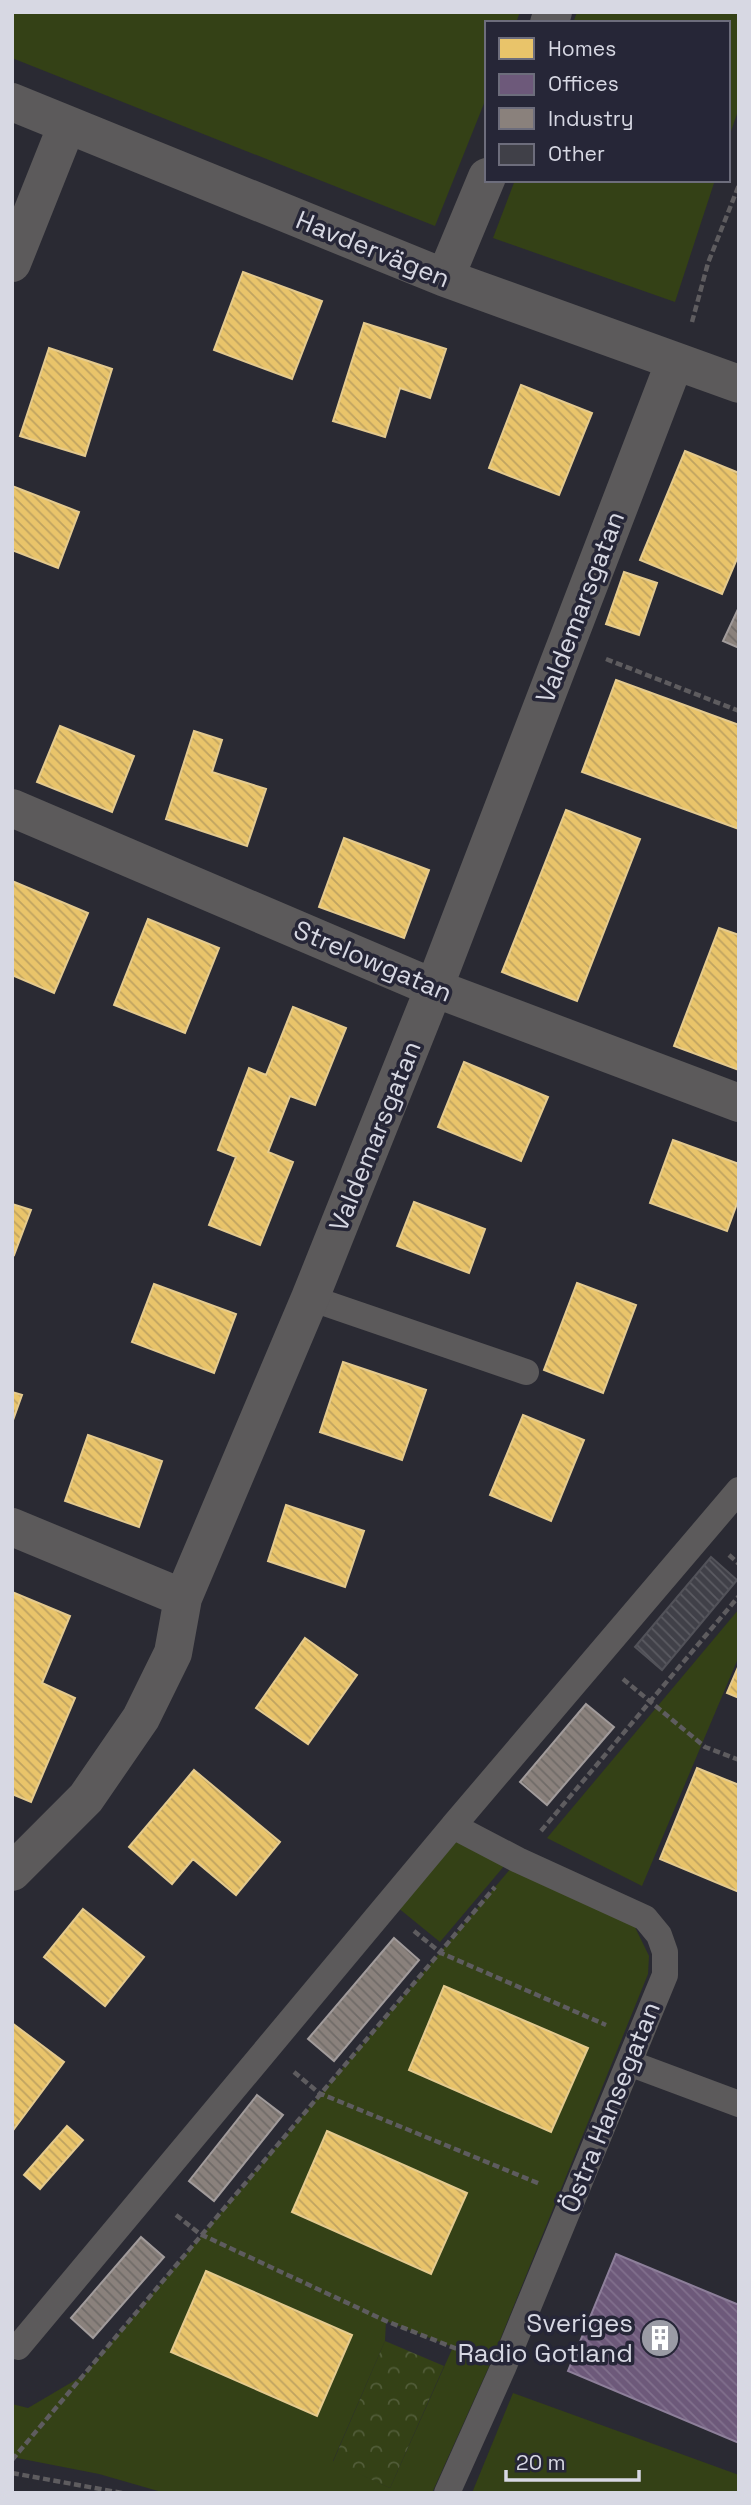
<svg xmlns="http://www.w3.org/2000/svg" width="751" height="2505" font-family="'Space Grotesk',sans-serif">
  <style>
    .grass { fill: #344116; fill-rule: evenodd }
    .park { fill: url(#park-crowns) }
    .homes { fill: url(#homes-back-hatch); stroke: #e4ca8e; stroke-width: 2 }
    .offices { fill: url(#offices-back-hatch); stroke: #8d7f9a; stroke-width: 2 }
    .industry { fill: url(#industry-back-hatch); stroke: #a19b9b; stroke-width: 2 }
    .building { fill: url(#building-back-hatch); stroke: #525259; stroke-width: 2 }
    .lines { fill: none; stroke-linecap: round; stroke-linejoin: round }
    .path { stroke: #5e5c5f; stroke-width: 4.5; stroke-dasharray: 7 3.5; stroke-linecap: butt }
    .lane { stroke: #5c5a5b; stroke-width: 26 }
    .street { stroke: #5c5a5b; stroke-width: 38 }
    .labels { text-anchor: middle; stroke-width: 7; stroke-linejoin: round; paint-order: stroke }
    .street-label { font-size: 26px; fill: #d7d8e3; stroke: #262637 }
    .poi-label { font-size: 26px; fill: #d7d8e3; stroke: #262637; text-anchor: end }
  </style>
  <defs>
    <pattern id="park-crowns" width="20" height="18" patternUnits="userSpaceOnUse" patternTransform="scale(1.75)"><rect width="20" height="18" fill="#344116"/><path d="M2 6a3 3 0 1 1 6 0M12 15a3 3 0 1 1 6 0" fill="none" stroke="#515c38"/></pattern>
    <pattern id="homes-back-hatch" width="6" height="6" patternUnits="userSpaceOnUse" patternTransform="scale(1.75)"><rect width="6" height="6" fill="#e9c46a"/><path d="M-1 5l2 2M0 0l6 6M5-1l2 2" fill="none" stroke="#bfa360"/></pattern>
    <pattern id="offices-back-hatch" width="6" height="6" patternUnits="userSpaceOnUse" patternTransform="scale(1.75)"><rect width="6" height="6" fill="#6d597a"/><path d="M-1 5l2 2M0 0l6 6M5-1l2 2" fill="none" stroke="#81708d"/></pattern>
    <pattern id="industry-back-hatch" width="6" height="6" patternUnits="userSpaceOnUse" patternTransform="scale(1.75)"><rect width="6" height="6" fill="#8a817c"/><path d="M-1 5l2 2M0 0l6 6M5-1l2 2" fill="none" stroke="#706b68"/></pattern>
    <pattern id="building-back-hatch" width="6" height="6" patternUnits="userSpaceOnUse" patternTransform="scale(1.75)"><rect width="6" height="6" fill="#404048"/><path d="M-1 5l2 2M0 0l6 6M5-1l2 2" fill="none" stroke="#5b5b62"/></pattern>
  </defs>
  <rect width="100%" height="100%" fill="#2a2a33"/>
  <path class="grass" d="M12,12H520L516,23H487V96L435,226L12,58Z
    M577,12H739V108L728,140V23H573Z
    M515,180H715L675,302L493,238Z
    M739,1609V1656L642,1886L547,1838Z
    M457,1839L505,1865L440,1942L397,1907Z
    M512,1867L634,1925L649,1956L648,1974L491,2362L432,2493H165L99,2474L12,2457V2404L28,2408L84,2375ZM386,2321L453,2347L390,2488L333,2461L385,2341Z
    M513,2393L739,2475V2493H472Z"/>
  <path class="park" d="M385,2341L444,2366L390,2488L333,2462Z"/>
  <path class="homes" d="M243,272L322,301L292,379L214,350Z
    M364,323L446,349L430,398L400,388L385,437L333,421Z
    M49,348L112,369L85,456L20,436Z
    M521,385L592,413L559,495L489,468Z
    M685,451L739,473V554L722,594L640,560Z
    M12,486L79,512L58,568L12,550Z
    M624,572L657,583L639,635L606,624Z
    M616,680L739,725V829L582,772Z
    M60,726L134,756L112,812L37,782Z
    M194,731L222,740L212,772L266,789L247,846L166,819Z
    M566,810L640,839L577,1001L502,972Z
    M344,838L429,870L404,938L319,907Z
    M12,881L88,913L54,993L12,975Z
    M148,919L219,948L185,1033L114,1005Z
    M719,928L739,935V1070L674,1046Z
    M293,1007L346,1028L315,1105L290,1096L268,1152L293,1162L260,1245L209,1225L236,1157L218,1150L249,1068L266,1075Z
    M464,1062L548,1097L521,1161L438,1127Z
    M673,1140L739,1164V1198L727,1231L650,1203Z
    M414,1202L485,1229L469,1273L397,1246Z
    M12,1204L31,1210L14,1255L12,1254Z
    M577,1283L636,1305L603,1393L544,1370Z
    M154,1284L236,1314L214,1373L132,1342Z
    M343,1362L426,1390L402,1460L320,1432Z
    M12,1392L22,1395L12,1423Z
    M523,1415L584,1440L551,1521L490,1495Z
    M88,1435L162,1461L139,1527L65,1501Z
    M286,1505L364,1531L345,1587L268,1561Z
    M12,1592L70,1616L42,1683L75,1698L31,1802L12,1794Z
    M305,1638L357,1675L308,1744L256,1708Z
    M739,1665V1698L727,1693Z
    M697,1768L739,1785V1892L660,1859Z
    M194,1770L280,1842L236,1895L193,1859L172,1884L129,1847Z
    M83,1909L144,1957L105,2006L44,1957Z
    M444,1986L588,2048L551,2132L409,2070Z
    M12,2023L64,2062L14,2129L12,2127Z
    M67,2126L83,2140L40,2189L24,2175Z
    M327,2131L467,2193L431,2274L292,2212Z
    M206,2271L352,2335L317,2416L171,2352Z"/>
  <path class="offices" d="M616,2254L739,2305V2443L568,2371Z"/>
  <path class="industry" d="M739,607V648L723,641Z
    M586,1704L614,1727L547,1805L520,1782Z
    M394,1938L419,1960L334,2061L308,2039Z
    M257,2095L283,2115L214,2201L189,2181Z
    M141,2237L164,2257L93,2338L71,2318Z"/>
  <path class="building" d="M711,1557L737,1580L662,1670L635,1647Z"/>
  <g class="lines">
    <path class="path" d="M692,322L708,263L739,185
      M606,659L739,711
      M729,1555L739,1564
      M623,1679L705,1747L739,1760
      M541,1831L739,1596
      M414,1931L441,1953L606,2025
      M294,2072L319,2093L540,2184
      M176,2215L200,2234L386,2321L470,2354
      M12,2460L495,1887
      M12,2473L122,2493"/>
    <path class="lane" d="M310,1298L526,1372
      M453,1826L739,1490
      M629,2063L739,2104
      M18,2347L453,1826L518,1860L645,1918L659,1935L665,1952V1975L503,2368L447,2493"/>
    <path class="street" d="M549,23L553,12
      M12,102L445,278L739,384
      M12,263L67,125
      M445,278L487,177
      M12,808L434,988L739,1103
      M12,1527L183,1598
      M12,1872L86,1798L141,1718L173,1653L183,1598L310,1298L434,988L675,361"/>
  </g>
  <defs>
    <g id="building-disc" transform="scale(2.0125)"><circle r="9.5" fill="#9a9ba5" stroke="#262637"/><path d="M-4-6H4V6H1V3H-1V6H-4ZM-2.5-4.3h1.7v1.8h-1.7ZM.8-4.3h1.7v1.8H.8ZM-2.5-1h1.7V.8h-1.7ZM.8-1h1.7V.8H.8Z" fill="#fff"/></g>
  </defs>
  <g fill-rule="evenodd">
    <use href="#building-disc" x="660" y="2338"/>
  </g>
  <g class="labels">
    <g class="street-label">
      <text transform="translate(373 249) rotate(22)" y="9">Havdervägen</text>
      <text transform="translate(580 607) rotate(-69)" y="9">Valdemarsgatan</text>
      <text transform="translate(373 961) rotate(23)" y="9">Strelowgatan</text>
      <text transform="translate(375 1136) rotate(-68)" y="9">Valdemarsgatan</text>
      <text transform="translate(610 2107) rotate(-68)" y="9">Östra Hansegatan</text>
    </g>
    <g class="poi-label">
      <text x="633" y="2332">Sveriges<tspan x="633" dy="30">Radio Gotland</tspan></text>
    </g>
  </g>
  <rect width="751" height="2505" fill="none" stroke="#d7d8e3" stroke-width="28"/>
  <rect x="485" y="21" width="245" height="161" fill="#262637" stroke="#6d6d7c" stroke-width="2"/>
  <rect x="499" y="38" width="35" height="21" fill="#e9c46a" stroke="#6d6d7c" stroke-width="2"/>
  <text x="548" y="56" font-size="21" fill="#d7d8e3">Homes</text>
  <rect x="499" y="74" width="35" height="21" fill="#6d597a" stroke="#6d6d7c" stroke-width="2"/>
  <text x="548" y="91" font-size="21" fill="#d7d8e3">Offices</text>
  <rect x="499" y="108" width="35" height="21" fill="#8a817c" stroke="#6d6d7c" stroke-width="2"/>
  <text x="548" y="126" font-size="21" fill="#d7d8e3">Industry</text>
  <rect x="499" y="144" width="35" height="21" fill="#404048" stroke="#6d6d7c" stroke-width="2"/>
  <text x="548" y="161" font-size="21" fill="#d7d8e3">Other</text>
  <path d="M506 2470v10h133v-10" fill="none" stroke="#d7d8e3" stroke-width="3.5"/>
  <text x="516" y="2470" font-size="21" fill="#d7d8e3" stroke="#262637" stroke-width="5" paint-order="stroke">20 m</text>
</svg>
